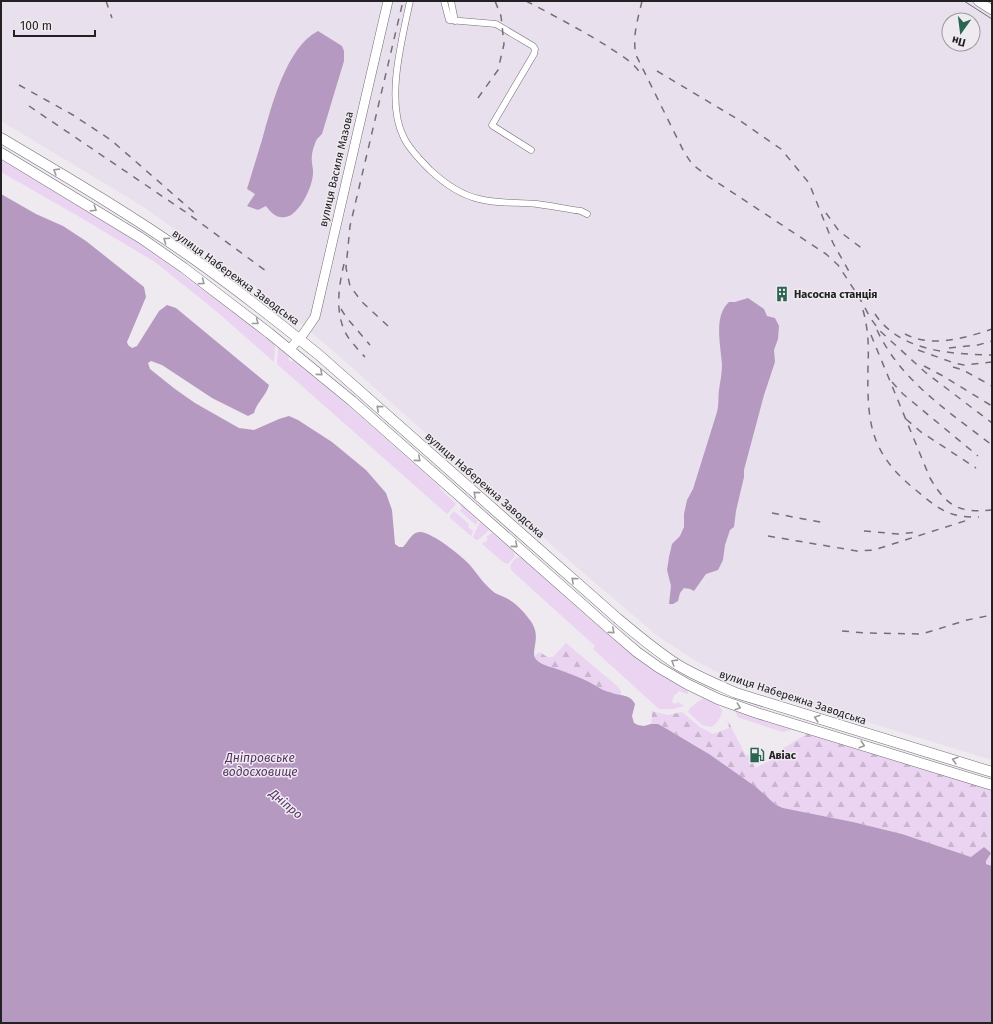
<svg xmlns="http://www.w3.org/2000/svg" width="993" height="1024" font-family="'Fira Sans',sans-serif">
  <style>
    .built { fill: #e9e0ed; fill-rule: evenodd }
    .grass { fill: #ead4f2 }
    .forest { fill: url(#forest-firs) }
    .water { fill: #b699c1 }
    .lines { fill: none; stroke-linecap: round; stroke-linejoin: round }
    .street-casing { stroke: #726e74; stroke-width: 7 }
    .secondary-casing { stroke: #726e74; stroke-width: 10 }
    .primary-casing { stroke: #726e74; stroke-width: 11 }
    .street { stroke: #fff; stroke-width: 6 }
    .secondary { stroke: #fff; stroke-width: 9 }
    .primary { stroke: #fff; stroke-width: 10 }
    .tram { stroke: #727074; stroke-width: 1 }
    .rail { stroke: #727074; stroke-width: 1.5; stroke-dasharray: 7 7; stroke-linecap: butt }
    .oneway { stroke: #9c9b9c }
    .labels { text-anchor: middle; stroke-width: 3; stroke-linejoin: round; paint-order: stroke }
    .street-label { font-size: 11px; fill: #222123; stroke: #eeeaf0 }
    .poi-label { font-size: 11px; font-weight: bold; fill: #222123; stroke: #eeeaf0; text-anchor: start }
    .water-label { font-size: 12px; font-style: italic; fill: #583265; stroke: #eeeaf0 }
  </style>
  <defs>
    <pattern id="forest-firs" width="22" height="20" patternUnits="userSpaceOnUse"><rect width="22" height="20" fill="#ead4f2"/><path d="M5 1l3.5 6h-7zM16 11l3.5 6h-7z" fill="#c8b6cf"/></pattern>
  </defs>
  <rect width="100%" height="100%" fill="#eeeaf0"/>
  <path class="built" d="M1,1H992V760L736,682L696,661L659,637L587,576L324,343L259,289L142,206L1,121ZM949,20H973V44H949Z"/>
  <path class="grass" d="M1,159L137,242L213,297L275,345L274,362L216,311L155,262L78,216L1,172Z
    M278,348L289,357L288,359L291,362L293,360L351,408L440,487L439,488L456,504L447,514L277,364Z
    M460,505H462L478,521L476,525L460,511L462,508Z
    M454,511L469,524L468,527L473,531L471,536L450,518V516Z
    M480,522L489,530L479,539L476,540L473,537Z
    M492,533L514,552L515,556L508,564L503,562L482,544L483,542L485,543L488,539L486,537Z
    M517,557L521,558C575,604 626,655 688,691V693L687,694L679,691L673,697L672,702L675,704L678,702L684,706L673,709H659L593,649L595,646L512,571C508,566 513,561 517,557Z
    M703,698L718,705L722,710C722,716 717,724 711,727L702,725L688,712L690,708Z
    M735,710L794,729L783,732L740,718L737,716Z"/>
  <path class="forest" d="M566,643L617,686L621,691V694H613L565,672L543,665L538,661L534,657L538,653L540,652L547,657H553Z
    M651,711L668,715L682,712L700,727L713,734L729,728L727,719L746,756L750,754L755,763L753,764L755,768L777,757L775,753L802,737L809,733L992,789V866L986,864V861L991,853L984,847L971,857L902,834L853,822L783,808L776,805L727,767L695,745L658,724H651L652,715Z"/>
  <path class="water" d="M318,31L342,46L344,51V61L322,134C319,137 316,139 315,144C313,148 311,157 312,162C312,165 313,168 313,171C314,184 301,211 289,216C278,220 272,214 266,206L258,210L247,206L255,194L247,189C252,173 257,156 262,140C271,108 286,47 318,31Z
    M1,194L36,214L63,226L86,241L144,287L146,297L127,342L128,345L132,348L137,346L159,311L167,305L176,308L269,385C266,396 257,402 254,413L248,416L212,398L162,365L151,361L148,363L150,369L175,389L195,403L239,428L254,430L279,419L289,416L298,420L332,442L366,470L386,493L392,510L395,544L399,547H403C409,541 412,531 421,532C434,534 459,554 469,564C477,573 484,585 495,593C498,595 503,596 506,598C516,603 526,614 532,623C541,638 531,650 535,658C539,664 547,666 554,668C565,672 577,676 587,681C595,685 603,691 612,693C621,696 630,694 635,704L632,716L634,723L638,725L644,726L651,724H658L667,729L709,754L756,787L776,805L783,808L853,822L902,834L971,857L984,847L991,853L986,861V864L992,866V1023H1Z
    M748,298L764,309L767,316L775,318L779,326L778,339L774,350L775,362L764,395L744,470V477L736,511L734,527L730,530L725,545L723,560L718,570L706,574L694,591L690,589L684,588L680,593L678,601L673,604H669L671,586L667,570L669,557L672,544L680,536L684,527V514L687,500L693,489L717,412C719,405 718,398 719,390C720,382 722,374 722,365C721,347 713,316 729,302H735Z"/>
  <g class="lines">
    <g class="street-casing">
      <path id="street" d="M410,1C402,39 385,102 404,138C410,150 421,161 430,170C444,183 461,195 479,199C498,204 518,202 537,204C552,206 567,209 581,211L587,214
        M444,1L449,20L496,24L533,46L535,49L534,54L492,125L493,126L531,150
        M451,1L455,21"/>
    </g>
    <g class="secondary-casing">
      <path id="secondary" d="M978,1L992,10
        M290,349L304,333L315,317L388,1"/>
    </g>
    <g class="primary-casing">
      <path id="primary" d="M1,138C65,176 130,214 191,257C235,288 277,321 319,355L617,618C636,634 656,651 678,665C696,676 716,684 736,693L992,772
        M1,153L141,238L184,268L269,333L352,401L609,628L637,652L658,667L687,684L718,699L757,713L992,785"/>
    </g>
    <use href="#street" class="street"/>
    <use href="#secondary" class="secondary"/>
    <use href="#primary" class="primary"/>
    <path class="tram" d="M964,1L992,19"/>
    <path class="rail" d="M106,1L112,18
      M526,1C553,15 581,30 607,46C618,54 633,61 640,73
      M642,1C638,19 632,36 636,55L684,152L692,164L706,175L826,254L838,265L859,297L871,319L880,331L925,372L992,423
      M991,1H992
      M657,71L739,120L781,149L809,183L833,243L851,275
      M19,85L73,115L111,140L197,215
      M478,98L498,70L504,44L501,16L495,1
      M29,106L187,213L266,271
      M826,213L839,231L864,250
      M344,264C338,289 334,318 350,340C355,346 360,352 365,357
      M341,309L346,317L370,345
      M863,310C868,328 869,346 868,365C867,422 869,453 917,491C930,502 944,514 961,516C967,517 974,517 979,517
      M875,314C900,352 952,354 992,355
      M388,326L362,302L350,286L346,268L350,226L403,1
      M877,330C900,380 949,412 992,445
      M905,334C931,348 966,338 992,329
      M871,335L930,478C947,507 959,513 992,510
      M949,348L978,345L992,341
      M918,350L954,363L964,365L992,362
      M924,366L943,376L992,406
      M953,367L963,370L992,386
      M892,382L903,394L978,456
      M906,419L921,432L976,468
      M772,513L825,523
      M864,531L898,534L918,532
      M768,536L857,551L874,550L971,519
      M842,631L866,633L922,634L967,620L992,615"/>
  </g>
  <defs><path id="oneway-chevron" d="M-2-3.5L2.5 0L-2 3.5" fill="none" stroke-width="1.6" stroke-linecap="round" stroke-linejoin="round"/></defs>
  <g class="oneway">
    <use href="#oneway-chevron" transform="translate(56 171) rotate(-148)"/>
    <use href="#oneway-chevron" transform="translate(94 209) rotate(32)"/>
    <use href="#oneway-chevron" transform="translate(166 240) rotate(-146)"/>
    <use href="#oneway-chevron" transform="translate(202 282) rotate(36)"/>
    <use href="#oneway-chevron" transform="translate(256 322) rotate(38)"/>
    <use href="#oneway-chevron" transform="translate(320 373) rotate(41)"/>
    <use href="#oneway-chevron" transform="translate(379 408) rotate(-139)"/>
    <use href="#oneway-chevron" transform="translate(418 459) rotate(41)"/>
    <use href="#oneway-chevron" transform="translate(476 494) rotate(-139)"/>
    <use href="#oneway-chevron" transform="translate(515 545) rotate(41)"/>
    <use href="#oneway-chevron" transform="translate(574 580) rotate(-138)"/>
    <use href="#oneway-chevron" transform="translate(612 631) rotate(41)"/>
    <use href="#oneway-chevron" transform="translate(674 662) rotate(-148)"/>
    <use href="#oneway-chevron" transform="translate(738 707) rotate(19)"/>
    <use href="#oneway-chevron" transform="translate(817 718) rotate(-163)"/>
    <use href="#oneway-chevron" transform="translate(862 745) rotate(17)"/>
    <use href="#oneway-chevron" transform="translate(955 760) rotate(-163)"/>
  </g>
  <defs>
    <g id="building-bare" transform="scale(1.2)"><path d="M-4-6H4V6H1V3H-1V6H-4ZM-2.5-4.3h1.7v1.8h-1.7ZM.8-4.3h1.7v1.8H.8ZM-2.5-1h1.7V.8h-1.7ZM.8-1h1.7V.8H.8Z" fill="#29654f" stroke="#eeeaf0" stroke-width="2.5" paint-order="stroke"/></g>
    <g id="fuel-bare" transform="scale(1.2)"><path d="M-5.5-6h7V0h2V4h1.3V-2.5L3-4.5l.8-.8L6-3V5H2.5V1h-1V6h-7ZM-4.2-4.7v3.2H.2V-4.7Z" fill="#29654f" stroke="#eeeaf0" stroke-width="2.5" paint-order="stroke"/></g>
  </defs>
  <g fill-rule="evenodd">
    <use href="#building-bare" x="782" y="294"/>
    <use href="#fuel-bare" x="757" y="755"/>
  </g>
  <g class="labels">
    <g class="street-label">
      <text transform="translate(336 169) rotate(-77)" y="4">вулиця Василя Мазова</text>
      <text transform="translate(236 277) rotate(36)" y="4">вулиця Набережна Заводська</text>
      <text transform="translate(485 485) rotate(41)" y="4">вулиця Набережна Заводська</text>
      <text transform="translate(793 697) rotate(18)" y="4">вулиця Набережна Заводська</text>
    </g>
    <g class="poi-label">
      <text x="794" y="298">Насосна станція</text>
      <text x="769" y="759">Авіас</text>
    </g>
    <g class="water-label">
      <text x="260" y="762">Дніпровське<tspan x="260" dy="14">водосховище</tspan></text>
      <text transform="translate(286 804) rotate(40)" y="4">Дніпро</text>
    </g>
  </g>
  <rect width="993" height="1024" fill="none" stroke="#222123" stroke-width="4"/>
  <g transform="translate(961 32) rotate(194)"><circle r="19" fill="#eeeaf0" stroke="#9c9a9e"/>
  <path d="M0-3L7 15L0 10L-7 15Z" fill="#29654f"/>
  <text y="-6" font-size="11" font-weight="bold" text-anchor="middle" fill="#222123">Пн</text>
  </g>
  <path d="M14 30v6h81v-6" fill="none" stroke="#222123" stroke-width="2"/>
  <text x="20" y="30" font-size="12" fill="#222123" stroke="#eeeaf0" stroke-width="3" paint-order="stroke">100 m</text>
</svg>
